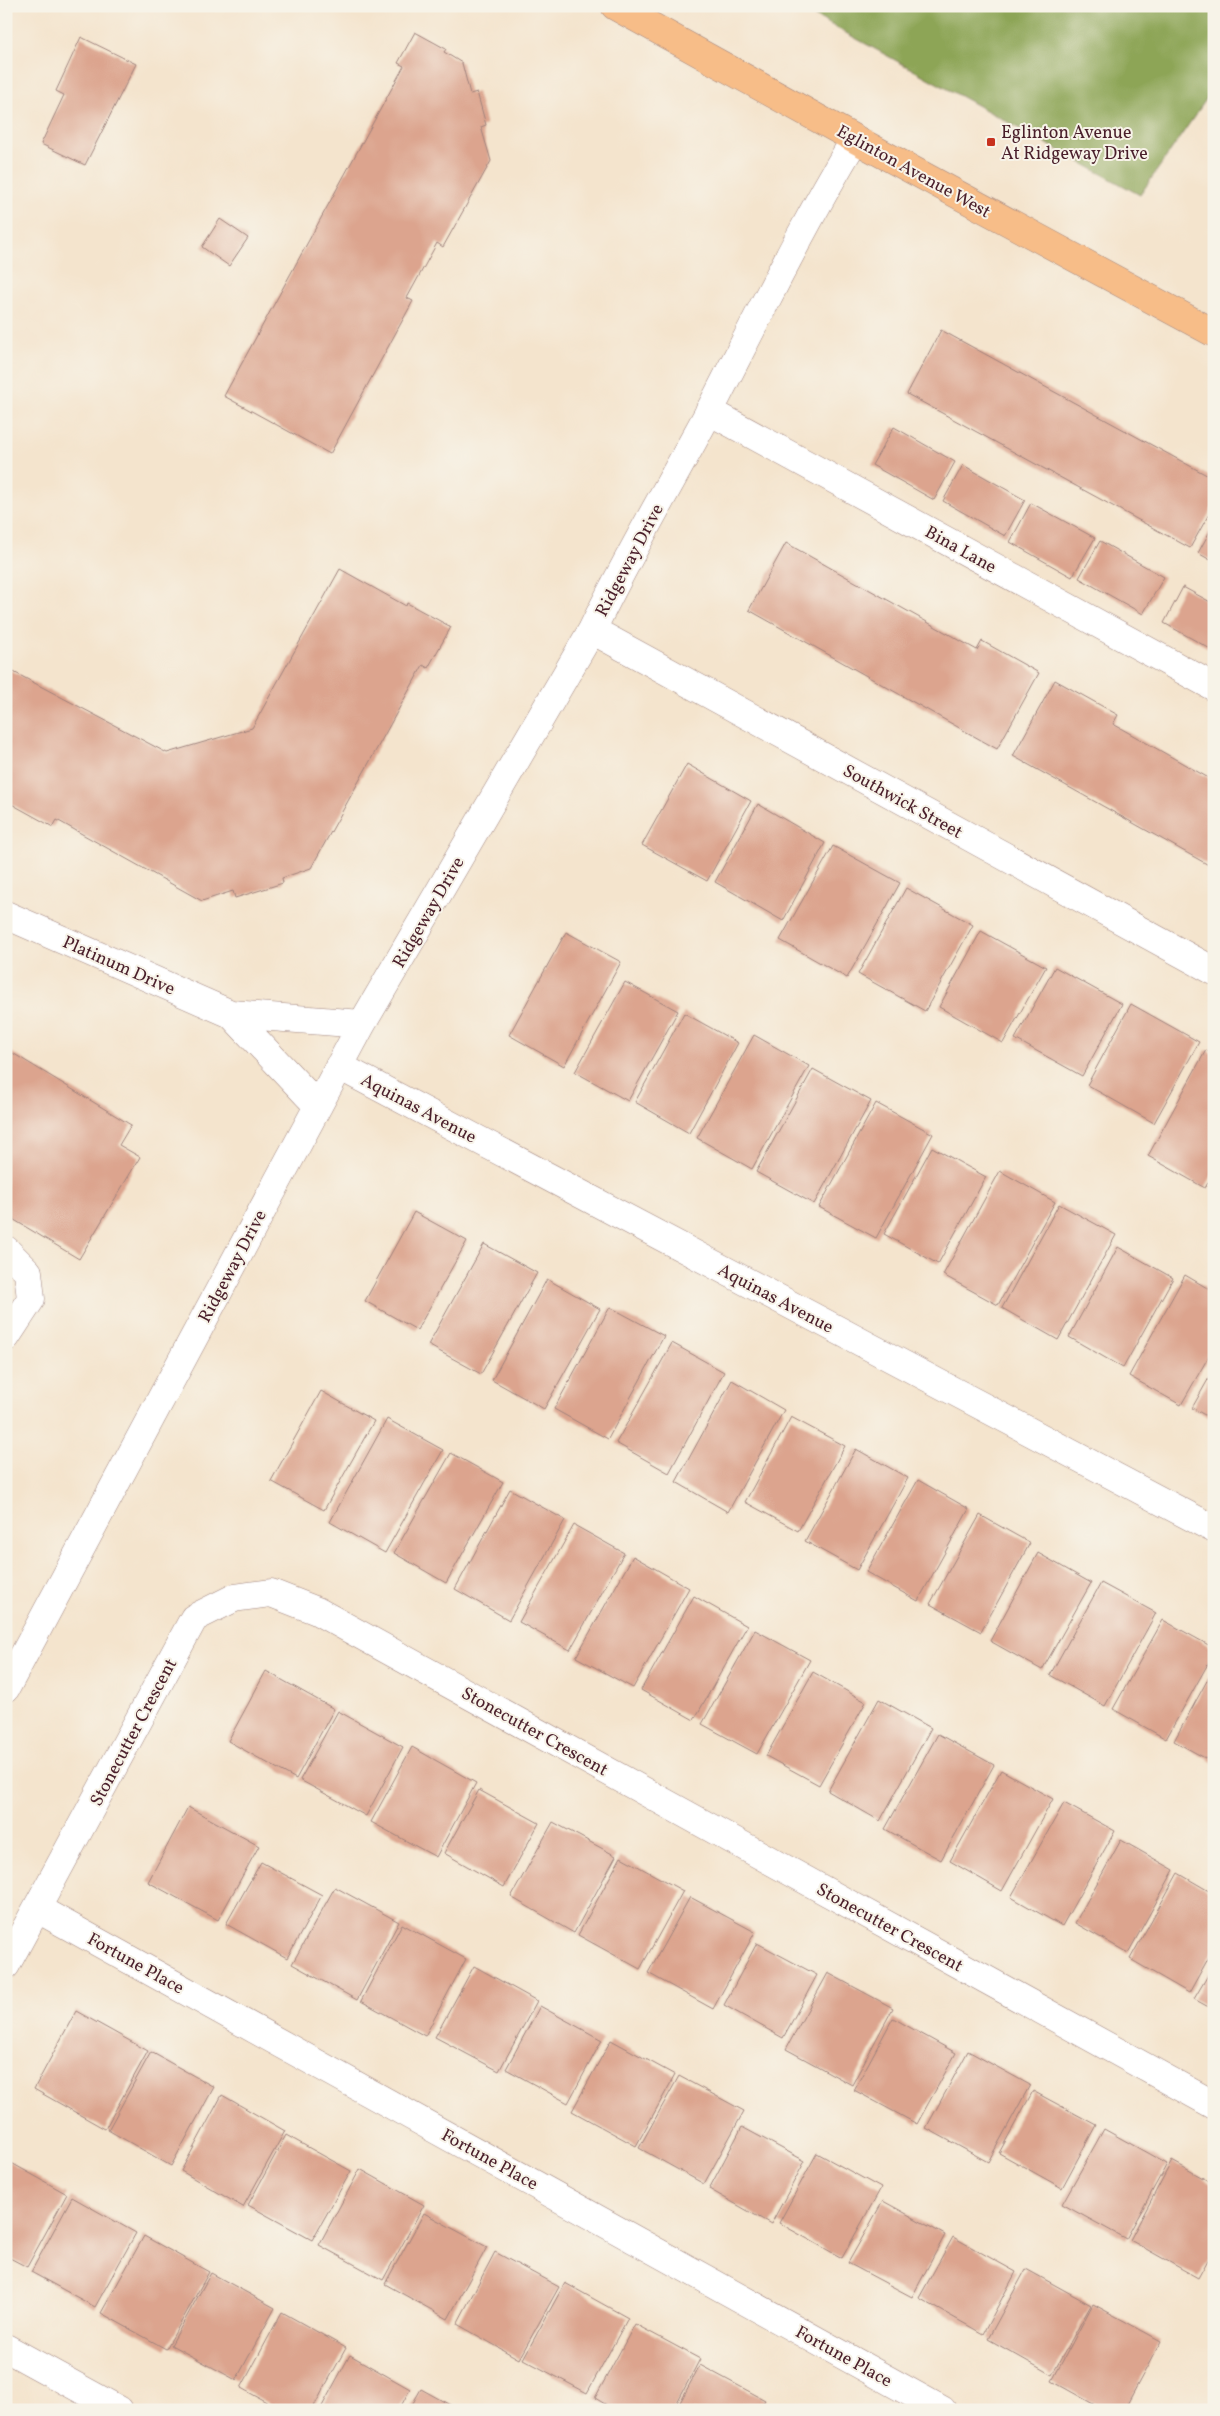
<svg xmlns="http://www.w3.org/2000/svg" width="1220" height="2416" font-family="Vollkorn,serif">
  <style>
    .forest { fill: #8da556; stroke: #6c6240 }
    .building { fill: #dca48e }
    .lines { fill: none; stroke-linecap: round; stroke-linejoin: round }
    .minor-casing { stroke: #9f827c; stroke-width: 29 }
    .major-casing { stroke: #9f827c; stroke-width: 29 }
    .minor { stroke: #fff; stroke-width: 28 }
    .major { stroke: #f7bd88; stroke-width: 28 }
    .poi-dot { fill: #c8321e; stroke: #f7f3e8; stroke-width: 2 }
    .labels { text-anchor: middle; stroke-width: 4; stroke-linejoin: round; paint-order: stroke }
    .poi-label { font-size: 18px; fill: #4a1f2b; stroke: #f7f3e8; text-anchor: start }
    .street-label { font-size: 18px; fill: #4a1f2b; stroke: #f7f3e8 }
  </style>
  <rect width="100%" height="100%" fill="#f7f3e8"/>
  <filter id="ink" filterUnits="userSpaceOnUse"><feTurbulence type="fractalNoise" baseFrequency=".02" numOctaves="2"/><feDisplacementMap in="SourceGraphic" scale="10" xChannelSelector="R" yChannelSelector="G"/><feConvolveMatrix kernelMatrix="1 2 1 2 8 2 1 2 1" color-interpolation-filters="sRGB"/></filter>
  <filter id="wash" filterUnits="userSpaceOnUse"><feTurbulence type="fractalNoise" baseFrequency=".0096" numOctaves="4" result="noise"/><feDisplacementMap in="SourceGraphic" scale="20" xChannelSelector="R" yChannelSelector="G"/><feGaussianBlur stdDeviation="1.12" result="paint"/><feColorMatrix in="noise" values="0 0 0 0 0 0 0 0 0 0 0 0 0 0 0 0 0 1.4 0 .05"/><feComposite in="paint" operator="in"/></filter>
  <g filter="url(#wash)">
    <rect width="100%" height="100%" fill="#f4e4cd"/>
    <path class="forest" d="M797,6H1214V88L1140,195Z"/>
    <g id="blocks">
      <path class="building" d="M415,32L446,49L444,52L462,63L470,94L477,92L486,125L481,127L491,161L443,247L437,243L407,298L413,301L330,454L224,396L404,66L398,63Z
        M81,37L136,64L85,165L41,144L64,95L56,91Z
        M220,219L248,238L229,266L202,247Z
        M941,330L1214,479V505L1190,548L907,394Z
        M894,427L955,462L934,500L872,465Z
        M963,465L1025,500L1005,536L943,501Z
        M1031,503L1095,538L1072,577L1010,542Z
        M1214,524V562L1198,553Z
        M1100,541L1164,577L1143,614L1079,578Z
        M786,543L977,650L982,641L1039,673L997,749L749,610Z
        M340,569L406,606L407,603L451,627L428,668L423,665L311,868L282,878L283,883L235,898L233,891L202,901L57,820L53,827L6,801V668L167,753L252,728Z
        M1183,587L1214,604V651L1164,623Z
        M1055,680L1118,715L1113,724L1214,781V868L1013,756Z
        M687,764L751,801L707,881L642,845Z
        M758,804L825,843L783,921L715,882Z
        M833,846L900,883L847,978L780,940Z
        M906,888L973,925L925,1011L858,974Z
        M981,931L1046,967L1003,1043L939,1007Z
        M566,932L621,962L564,1066L509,1035Z
        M1055,967L1122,1004L1082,1076L1015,1039Z
        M625,982L678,1011L628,1101L575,1072Z
        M1131,1004L1199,1042L1154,1123L1087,1085Z
        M684,1013L738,1043L689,1133L635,1102Z
        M754,1035L809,1066L752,1169L697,1138Z
        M6,1049L131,1125L119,1145L140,1157L79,1259L6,1215Z
        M1206,1050L1214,1054V1172L1205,1188L1148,1156Z
        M813,1069L871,1101L814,1204L756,1172Z
        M876,1103L933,1134L876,1238L819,1207Z
        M932,1147L986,1177L938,1264L884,1234Z
        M1000,1171L1055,1202L998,1305L943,1275Z
        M1059,1204L1116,1235L1058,1340L1002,1308Z
        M414,1212L467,1241L417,1330L365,1301Z
        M484,1244L537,1273L481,1374L428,1345Z
        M1118,1247L1173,1278L1123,1368L1069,1337Z
        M1185,1275L1214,1292V1347L1181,1405L1129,1376Z
        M547,1279L600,1309L544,1409L492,1380Z
        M610,1307L664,1336L608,1439L554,1409Z
        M672,1343L724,1372L669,1473L616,1443Z
        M1214,1369V1420L1192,1408Z
        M732,1380L784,1410L728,1512L676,1482Z
        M321,1391L374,1421L324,1510L271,1481Z
        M791,1417L845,1446L798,1531L745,1502Z
        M387,1419L443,1450L385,1553L330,1522Z
        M856,1449L908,1478L857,1570L805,1541Z
        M451,1453L503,1482L446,1583L394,1553Z
        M918,1480L969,1509L918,1601L866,1572Z
        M510,1489L565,1520L509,1620L455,1589Z
        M980,1515L1030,1543L981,1632L930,1604Z
        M574,1525L624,1553L570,1650L519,1622Z
        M1038,1553L1091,1583L1042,1670L990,1641Z
        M633,1556L689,1588L633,1688L576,1657Z
        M1101,1583L1156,1613L1105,1706L1050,1675Z
        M694,1596L747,1626L694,1720L641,1690Z
        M1163,1620L1214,1648V1653L1166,1739L1113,1709Z
        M755,1630L810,1660L757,1754L702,1724Z
        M1214,1668V1763L1174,1741Z
        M266,1671L334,1709L296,1779L228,1741Z
        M813,1672L866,1702L819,1785L766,1756Z
        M879,1699L931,1728L880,1821L828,1791Z
        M338,1711L403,1747L366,1816L300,1780Z
        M938,1734L994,1765L941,1860L885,1829Z
        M412,1747L476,1783L436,1857L371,1822Z
        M1001,1770L1053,1799L1002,1891L950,1861Z
        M479,1790L539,1823L504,1887L444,1853Z
        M1064,1803L1115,1831L1062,1926L1011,1897Z
        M188,1807L259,1846L218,1920L148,1882Z
        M553,1822L616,1856L574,1933L511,1897Z
        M1121,1840L1174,1870L1128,1953L1075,1923Z
        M621,1857L683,1891L640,1969L578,1935Z
        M261,1862L322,1895L287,1958L226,1924Z
        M1178,1873L1214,1894V1948L1189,1993L1130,1959Z
        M335,1887L399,1922L357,2000L292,1964Z
        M690,1897L755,1932L713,2009L648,1973Z
        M402,1924L466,1959L425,2036L361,2001Z
        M757,1943L817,1975L783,2038L724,2005Z
        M1214,1965V2010L1194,1999Z
        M474,1966L537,2001L499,2071L435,2037Z
        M828,1973L893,2008L852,2085L786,2049Z
        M540,2006L602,2040L568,2103L506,2069Z
        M76,2011L148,2051L105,2129L34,2089Z
        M893,2018L956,2053L917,2124L854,2090Z
        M611,2040L675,2075L636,2146L572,2111Z
        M968,2051L1030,2085L988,2162L926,2128Z
        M151,2052L214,2087L171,2166L108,2130Z
        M679,2076L744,2111L704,2184L639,2148Z
        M1033,2091L1096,2125L1062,2188L999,2153Z
        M222,2095L285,2131L243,2207L181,2171Z
        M742,2127L805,2161L771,2224L709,2189Z
        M1104,2129L1167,2164L1126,2239L1062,2204Z
        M286,2135L351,2171L312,2240L248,2205Z
        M817,2153L881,2188L842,2258L779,2223Z
        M6,2160L67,2194L27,2267L6,2256Z
        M1172,2161L1214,2184V2249L1198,2278L1130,2240Z
        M360,2169L424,2205L383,2280L319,2245Z
        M72,2197L136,2233L95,2307L31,2272Z
        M883,2201L945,2235L912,2297L848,2263Z
        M424,2213L487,2247L448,2319L385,2284Z
        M144,2236L209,2272L166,2349L101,2313Z
        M953,2237L1016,2272L983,2334L919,2298Z
        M495,2252L559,2287L519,2359L457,2324Z
        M1026,2269L1091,2305L1052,2375L988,2339Z
        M211,2273L275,2308L236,2380L171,2345Z
        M565,2283L628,2318L587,2393L523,2359Z
        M1093,2304L1161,2341L1124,2410H1104L1052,2381Z
        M282,2312L346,2348L312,2410H281L241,2388Z
        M635,2324L700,2359L673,2410H615L595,2398Z
        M350,2355L410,2389L399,2410H320Z
        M700,2365L765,2400L759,2410H676Z
        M421,2389L459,2410H409Z"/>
    </g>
  </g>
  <g filter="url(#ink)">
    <use href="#blocks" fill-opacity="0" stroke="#9f827c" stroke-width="1"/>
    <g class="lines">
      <g class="minor-casing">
        <path id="minor" d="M709,411L1214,687
          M592,630L1214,971
          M6,915L231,1014L362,1024
          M231,1014L318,1106
          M339,1066L1214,1529
          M6,1250L28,1272L31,1299L6,1337
          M6,1688L362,1024L592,630C628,555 671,483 710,410C757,319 802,227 855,139
          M38,1909L942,2410
          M6,1965L194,1618L234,1598L271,1593L317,1611L1214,2105
          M6,2348L119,2410"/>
      </g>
      <g class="major-casing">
        <path id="major" d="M615,6L855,139L1214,333"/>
      </g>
      <use href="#minor" class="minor"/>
      <use href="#major" class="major"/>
    </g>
  </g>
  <rect class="poi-dot" x="986" y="137" width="10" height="10" rx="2.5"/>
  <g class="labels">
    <g class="poi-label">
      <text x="1001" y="138">Eglinton Avenue<tspan x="1001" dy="21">At Ridgeway Drive</tspan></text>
    </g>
    <g class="street-label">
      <text transform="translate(914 171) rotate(29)" y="6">Eglinton Avenue West</text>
      <text transform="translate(961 549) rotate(29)" y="6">Bina Lane</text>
      <text transform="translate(629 560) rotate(-62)" y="6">Ridgeway Drive</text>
      <text transform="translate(903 801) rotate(29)" y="6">Southwick Street</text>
      <text transform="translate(428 912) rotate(-60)" y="6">Ridgeway Drive</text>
      <text transform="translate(119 965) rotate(24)" y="6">Platinum Drive</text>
      <text transform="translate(419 1108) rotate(28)" y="6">Aquinas Avenue</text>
      <text transform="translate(232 1266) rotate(-62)" y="6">Ridgeway Drive</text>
      <text transform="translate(776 1298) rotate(28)" y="6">Aquinas Avenue</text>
      <text transform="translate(535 1731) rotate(29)" y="6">Stonecutter Crescent</text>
      <text transform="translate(133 1732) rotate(-62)" y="6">Stonecutter Crescent</text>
      <text transform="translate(890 1927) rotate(29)" y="6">Stonecutter Crescent</text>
      <text transform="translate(136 1963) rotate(29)" y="6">Fortune Place</text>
      <text transform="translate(490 2159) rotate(29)" y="6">Fortune Place</text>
      <text transform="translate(844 2356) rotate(29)" y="6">Fortune Place</text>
    </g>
  </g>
  <rect width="1220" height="2416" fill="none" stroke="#f7f3e8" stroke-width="25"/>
</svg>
